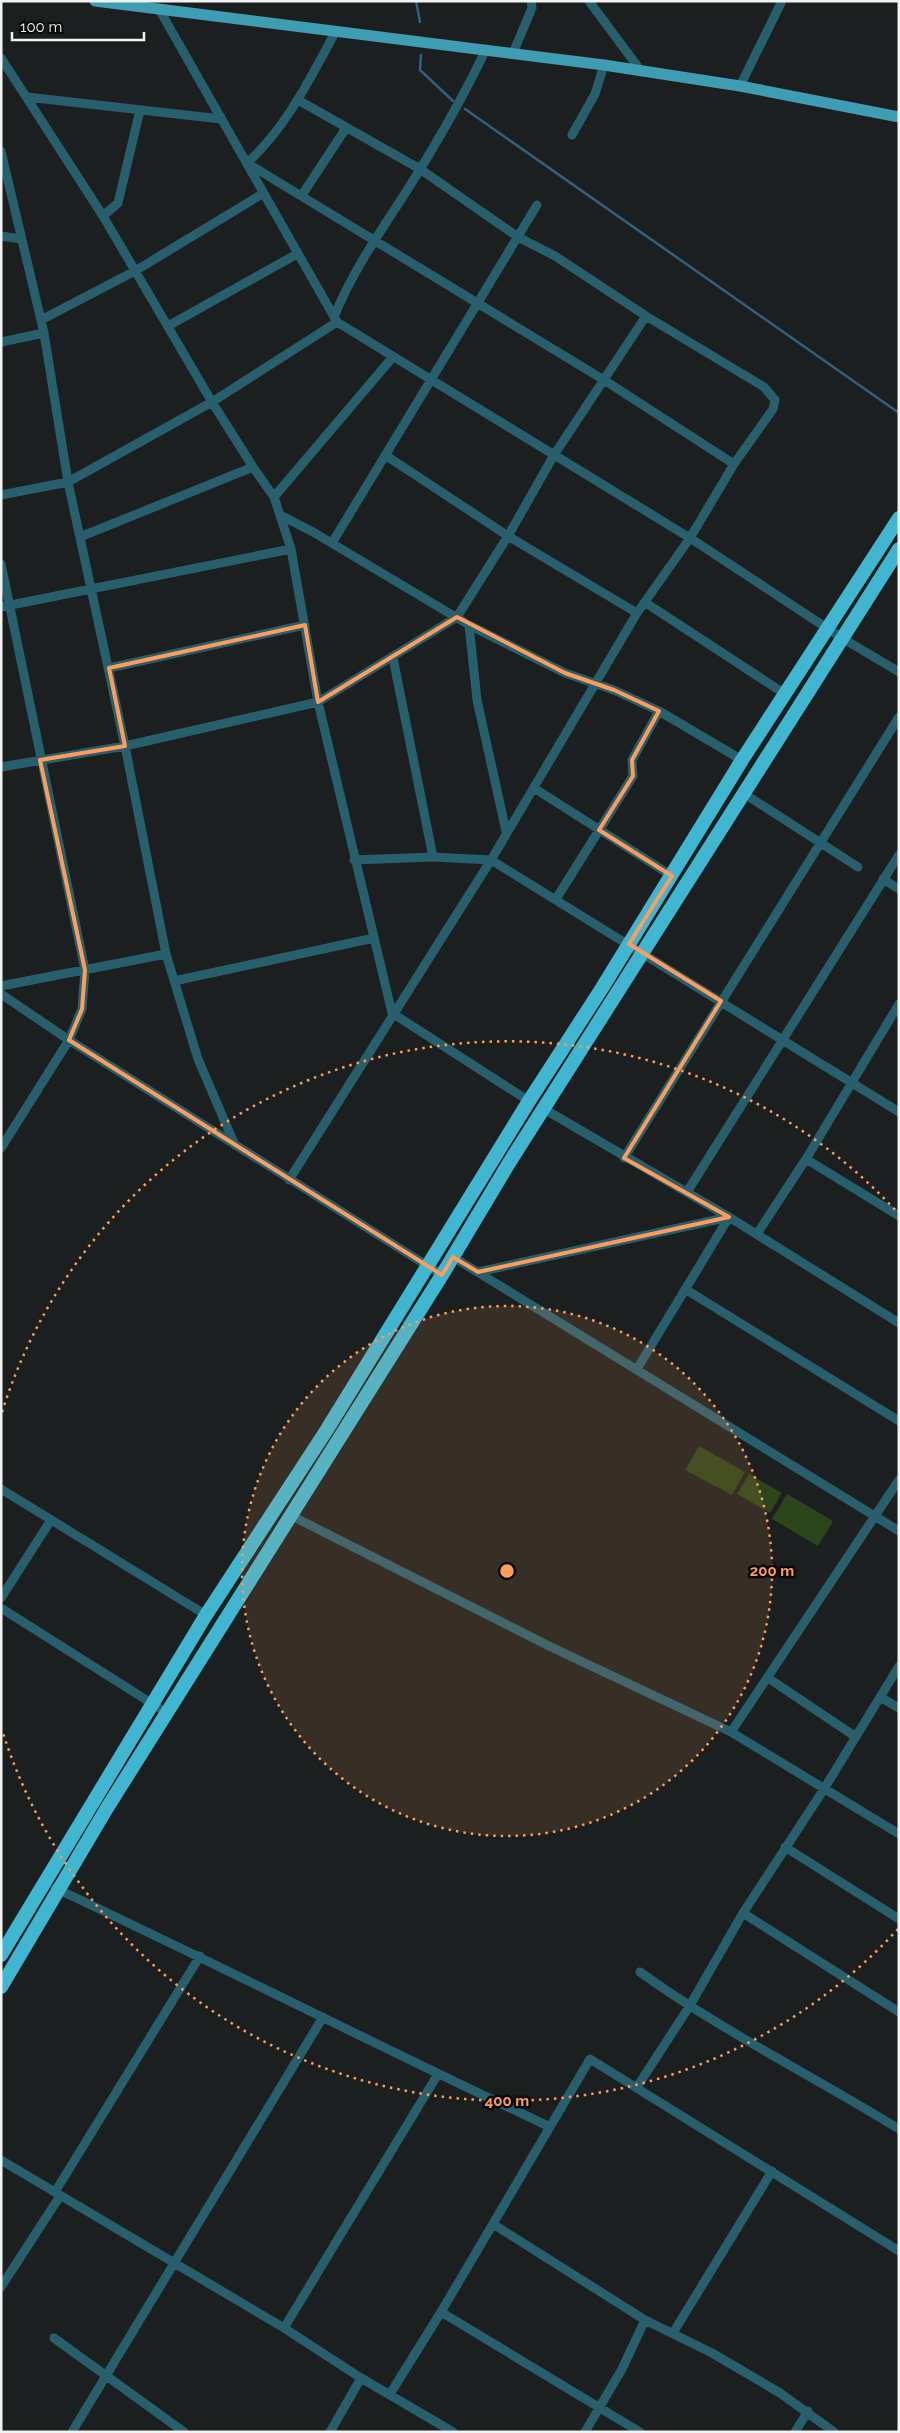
<svg xmlns="http://www.w3.org/2000/svg" width="900" height="2433" font-family="Raleway,sans-serif">
  <style>
    .grass { fill: #2c451a }
    .lines { fill: none; stroke-linecap: round; stroke-linejoin: round }
    .stream { stroke: #315f82; stroke-width: 2.5 }
    .minor { stroke: #285f6d; stroke-width: 9 }
    .major { stroke: #3f9db3; stroke-width: 11 }
    .highway { stroke: #40b6d1; stroke-width: 14 }
    .marked { fill: none; stroke: #ff9b5b; stroke-width: 4; stroke-linejoin: round }
    .ring { fill: none; stroke: #ff9b5b; stroke-width: 2.5; stroke-dasharray: 2.5 5 }
    .centre { fill: #ff9b5b; stroke: #080909; stroke-width: 2.5 }
    .ring-label { font-size: 15px; text-anchor: middle; font-weight: bold; fill: #ff9b5b; stroke: #080909; stroke-width: 5; stroke-linejoin: round; paint-order: stroke }
  </style>
  <rect width="100%" height="100%" fill="#1c1f1f"/>
  <path class="grass" d="M699,1446L745,1472L732,1495L685,1470Z
    M749,1474L782,1493L770,1513L737,1494Z
    M787,1494L833,1521L818,1546L772,1519Z"/>
  <g class="lines">
    <path class="stream" d="M416,1L420,22
      M421,55L420,70L453,101
      M465,109L899,413"/>
    <path class="minor" d="M589,1L641,71
      M159,9L337,322L690,538L842,638L899,672
      M336,31C310,78 287,127 247,163L604,380L734,464
      M513,53L532,8L531,1
      M1,58L103,216L212,402L253,467L274,497L291,549L318,702L392,1013L529,1101
      M740,86L782,1
      M27,97L221,119
      M572,135L595,94L604,65
      M1,151L44,333L68,482L125,746L166,954L198,1059L234,1143
      M302,195L346,128
      M103,216L118,203L140,110
      M1,236L21,239
      M334,317C352,272 380,232 406,192C435,146 463,98 486,49
      M41,320L135,271L262,194
      M168,326L297,254
      M1,342L44,333
      M385,455L508,536L637,613
      M1,495L68,482L212,402L337,322
      M274,497L392,358
      M282,516L313,532L469,625L565,673L614,690L659,711L742,760
      M80,537L253,467
      M332,543L537,205
      M1,564L85,970L82,1009L69,1040L1,1148
      M646,603L785,694
      M1,607L291,549
      M469,625L477,700L506,831
      M393,658L433,857
      M109,668L305,625
      M1,767L125,746L318,702L457,617L508,536L554,455L646,316
      M534,788L672,876
      M743,793L858,867
      M354,860L433,857L491,860L899,1112
      M883,879L899,889
      M556,899L633,776L632,760L659,711
      M174,981L374,938
      M1,986L166,954
      M1,994L69,1040L442,1275
      M544,1109L729,1217L899,1323
      M624,1158L899,717
      M806,1159L899,1216
      M289,1180L491,860L637,613L690,538L734,464L773,409L775,400L764,387L646,316L555,256L518,237L420,169L298,100
      M687,1192L899,855
      M757,1234L806,1159L899,1004
      M453,1257L899,1531
      M478,1272L729,1217
      M685,1289L899,1421
      M637,1369L729,1217
      M1,1489L206,1615
      M292,1516L549,1646L731,1732L899,1834
      M1,1598L51,1520
      M1,1608L167,1713
      M768,1678L856,1737
      M880,1697L899,1708
      M731,1732L899,1480
      M785,1847L899,1919
      M55,1888C221,1966 384,2049 550,2127
      M743,1913L899,2012
      M640,1972C722,2031 813,2076 899,2129
      M637,2087L689,2007L743,1913L824,1789L899,1666
      M1,2160L284,2328L361,2378L453,2432
      M55,2192L200,1956
      M493,2224L645,2320L712,2353L780,2393L834,2432
      M1,2287L60,2196
      M441,2312L640,2432
      M284,2328L438,2074
      M673,2333L772,2171
      M54,2338L184,2432
      M390,2394L441,2312L590,2059L899,2251
      M72,2432L323,2017
      M330,2432L361,2378
      M585,2432L622,2369L645,2320
      M795,2432L808,2411"/>
    <path class="major" d="M95,1L604,65L740,86L899,117"/>
    <path class="highway" d="M1,1955L206,1615L326,1431L529,1101L602,988L742,760L899,518
      M1,1987L107,1808L442,1275L509,1163L899,549"/>
  </g>
  <path class="marked" d="M457,617L565,673L614,690L659,711L632,760L633,776L599,830L672,876L629,944L721,1001L624,1158L729,1217L478,1272L453,1257L442,1275L69,1040L82,1009L85,970L40,760L125,746L109,668L305,625L318,702Z"/>
  <circle cx="507" cy="1571" r="265" fill="#ff9b5b" fill-opacity=".12"/>
  <g class="ring">
    <circle cx="507" cy="1571" r="265"/>
    <path d="M898 1929A530 530 0 0 1 2 1730M2 1412A530 530 0 0 1 898 1213"/>
  </g>
  <circle cx="507" cy="1571" r="8" class="centre"/>
  <g class="ring-label">
    <text x="772" y="1576">200 m</text>
    <text x="507" y="2106">400 m</text>
  </g>
  <rect width="900" height="2433" fill="none" stroke="#f1f3f3" stroke-width="5"/>
  <path d="M12 32v8h132v-8" fill="none" stroke="#f1f3f3" stroke-width="2.5"/>
  <text x="20" y="32" font-size="15" fill="#f1f3f3" stroke="#080909" stroke-width="4" paint-order="stroke">100 m</text>
</svg>
